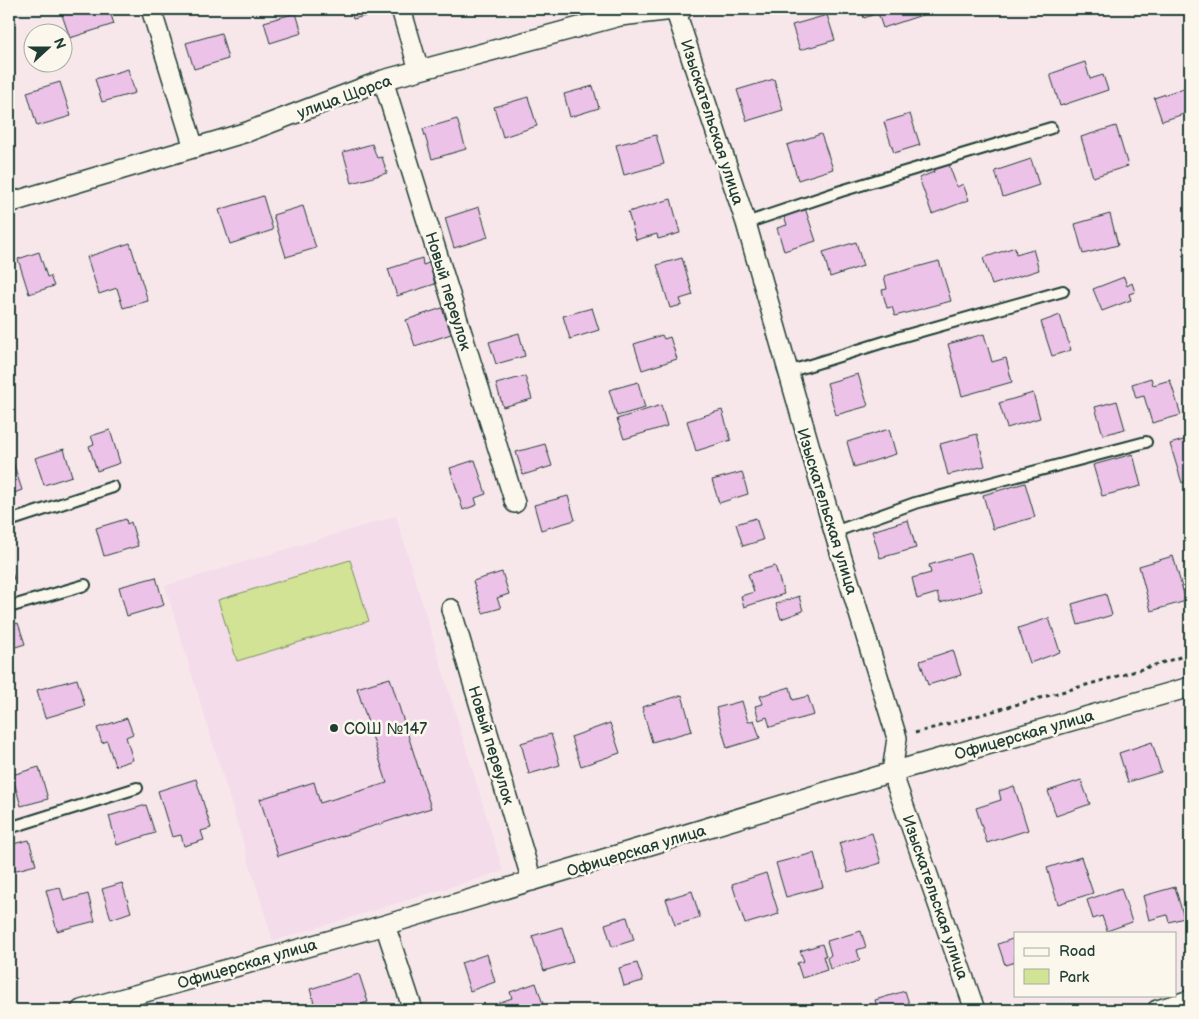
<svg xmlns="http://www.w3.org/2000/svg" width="1199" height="1019" font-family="'Balsamiq Sans',sans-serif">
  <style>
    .built { fill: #f4dcea }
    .green { fill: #d2e396; stroke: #789065 }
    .building { fill: #edc2e8; stroke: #1f3d34 }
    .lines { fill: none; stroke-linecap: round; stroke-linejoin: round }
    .lane-casing { stroke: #1f3d34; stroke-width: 14 }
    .street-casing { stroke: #1f3d34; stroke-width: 22 }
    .path { stroke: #1f3d34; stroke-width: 3; stroke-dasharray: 4 4; stroke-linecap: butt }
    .lane { stroke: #fbf7ec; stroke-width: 10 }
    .street { stroke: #fbf7ec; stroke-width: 19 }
    .poi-dot { fill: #1f3d34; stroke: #fbf7ec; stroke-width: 2 }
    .labels { text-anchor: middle; stroke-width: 5; stroke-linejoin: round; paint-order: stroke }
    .street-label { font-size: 16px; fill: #1f3d34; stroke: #fbf7ec }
    .poi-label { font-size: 16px; fill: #1f3d34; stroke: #fbf7ec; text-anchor: start }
  </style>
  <rect width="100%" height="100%" fill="#f7e7eb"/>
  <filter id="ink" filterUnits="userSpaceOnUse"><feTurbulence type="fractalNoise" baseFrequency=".02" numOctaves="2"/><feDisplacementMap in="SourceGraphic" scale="10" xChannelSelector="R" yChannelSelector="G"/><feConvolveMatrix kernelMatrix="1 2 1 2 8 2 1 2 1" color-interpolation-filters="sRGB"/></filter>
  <g filter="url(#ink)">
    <path class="built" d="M396,516L503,871L273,941L165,586Z"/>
    <path class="green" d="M350,560L369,621L237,661L218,600Z"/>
    <path class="building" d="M60,9H109L114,24L70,38Z
      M351,9H381V12L353,19Z
      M861,9H920L922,15L883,28L878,13L864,18Z
      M296,13L302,33L270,43L264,22Z
      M827,15L835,40L800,50L792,25Z
      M221,33L228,59L194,69L186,43Z
      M1085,62L1090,79L1103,75L1108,90L1060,106L1050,74Z
      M128,69L135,93L102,102L95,79Z
      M774,79L783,110L747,121L737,90Z
      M60,82L71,116L37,126L27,92Z
      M593,86L599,108L570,117L564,94Z
      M1190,86V112L1162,121L1154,98Z
      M528,97L537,126L503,137L494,107Z
      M9,105L13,119L9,120Z
      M910,114L920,145L894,153L884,122Z
      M457,119L466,149L432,159L423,129Z
      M1116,126L1128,166L1093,177L1081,137Z
      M821,134L833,169L798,180L787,145Z
      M656,135L664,164L624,175L616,145Z
      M372,144L377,158L382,157L387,173L352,183L343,152Z
      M1031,159L1039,185L1003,197L995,171Z
      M948,162L957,187L963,184L969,200L932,214L919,178L934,172L932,168Z
      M263,196L273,230L230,244L219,210Z
      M671,199L680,233L658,239L657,234L636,240L628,212Z
      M303,206L316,248L286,257L273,215Z
      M479,207L488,237L454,248L445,218Z
      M805,208L816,241L784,251L777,228L787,225L784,216Z
      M1110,214L1118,245L1083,254L1075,224Z
      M856,242L863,266L830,277L823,252Z
      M130,243L148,301L123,308L117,288L99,294L87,257Z
      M1015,247L1016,254L1033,249L1039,270L992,285L983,258Z
      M39,252L47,277L50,276L54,286L29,294L18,259Z
      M422,258L423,265L429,263L435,284L397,296L388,269Z
      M682,258L693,295L680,299L682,305L670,308L657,265Z
      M939,261L951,301L895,316L892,307L887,308L882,290L887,289L884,276Z
      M1124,277L1127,286L1132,283L1135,292L1129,294L1131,300L1102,311L1093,289Z
      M442,308L451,334L415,346L406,320Z
      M592,308L599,330L570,339L563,316Z
      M1060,315L1071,350L1052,356L1041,322Z
      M519,333L525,356L496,364L489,342Z
      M984,334L992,362L1006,358L1012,382L962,396L948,344Z
      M662,335L664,339L670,337L677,359L642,370L634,344Z
      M858,374L868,406L836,415L827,383Z
      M525,376L532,399L503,407L496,384Z
      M1151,378L1153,385L1170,380L1181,415L1152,423L1144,396L1136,398L1132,384Z
      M638,382L645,408L617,416L609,390Z
      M1033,393L1040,418L1007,428L999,403Z
      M1117,401L1125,429L1103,435L1095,407Z
      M661,405L667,426L624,439L617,419Z
      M722,410L731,440L696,451L687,421Z
      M889,429L896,454L854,467L847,442Z
      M110,430L120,463L97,471L89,446L94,444L91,436Z
      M977,434L985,466L948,475L940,444Z
      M1190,438V480L1182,483L1170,444Z
      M545,444L552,466L523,475L516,452Z
      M64,449L72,476L44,485L35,458Z
      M1133,454L1141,486L1102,496L1093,465Z
      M11,456L22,490L9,495V457Z
      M475,460L486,494L475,498L477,505L463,510L450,468Z
      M742,472L748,494L719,503L712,480Z
      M1025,483L1035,517L993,529L983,495Z
      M568,496L575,520L541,530L534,505Z
      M756,518L763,540L743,546L736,524Z
      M126,519L127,524L131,522L138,546L104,556L96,528Z
      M908,520L916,548L880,558L872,531Z
      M971,553L982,591L940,603L937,593L917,599L912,578L931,573L929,565Z
      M1173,556L1186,601L1151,611L1139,566Z
      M9,563L14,579L9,580Z
      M775,566L784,594L744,607L741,596L754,592L748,574Z
      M502,572L509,594L497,598L501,608L483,613L473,581Z
      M156,577L164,605L127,616L119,587Z
      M1106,594L1112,615L1078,625L1072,604Z
      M799,596L803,611L781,619L776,604Z
      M1049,618L1060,652L1030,663L1018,628Z
      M18,623L25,644L9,649V626Z
      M953,650L961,675L928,685L920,661Z
      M390,678L431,808L278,856L260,799L314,782L320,803L387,783L357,688Z
      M77,679L85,706L45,718L37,690Z
      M790,687L793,700L808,696L814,715L770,727L767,717L759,720L755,706L763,704L760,696Z
      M682,695L692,731L652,742L642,707Z
      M742,701L748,722L754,720L760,738L727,748L716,708Z
      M127,718L133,734L126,737L133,760L115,766L107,741L102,743L97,728Z
      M610,723L620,753L581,766L571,737Z
      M551,734L560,765L529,774L521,743Z
      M1152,742L1161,772L1128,782L1119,753Z
      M39,767L48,799L21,806L12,775Z
      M196,779L211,828L201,831L204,840L184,846L181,835L172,837L158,791Z
      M1081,780L1090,804L1056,816L1048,791Z
      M1014,786L1028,830L987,843L976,808L1001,800L999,791Z
      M146,805L155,833L117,845L109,816Z
      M872,833L881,863L848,873L839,843Z
      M29,840L36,865L9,872V845Z
      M814,853L823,887L786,897L776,863Z
      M1081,857L1093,893L1058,904L1047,868Z
      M766,873L779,914L745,924L732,884Z
      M122,883L131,912L111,919L102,889Z
      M60,887L64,901L88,894L95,921L57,931L46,890Z
      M1175,887L1184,918L1169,922L1167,915L1149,920L1143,896Z
      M1121,888L1132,922L1107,931L1102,916L1093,919L1087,900Z
      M692,891L700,918L675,925L666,899Z
      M1190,907V922L1186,908Z
      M627,917L634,940L612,947L605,924Z
      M562,927L573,962L544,971L532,936Z
      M861,931L866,947L857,950L860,960L830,969L827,958L831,955L827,941Z
      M1015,938V962L1005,965L998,944Z
      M822,944L826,956H823L827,970L802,978L797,963L804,961L800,951Z
      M487,954L495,982L470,991L461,963Z
      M637,963L643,981L624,986L619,968Z
      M359,974L368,1002L342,1010H316L310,989Z
      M536,983L545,1010H501L498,1003L512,998L510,992Z
      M905,991L911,1010H878L875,1000Z"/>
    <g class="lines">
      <g class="lane-casing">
        <path id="lane" d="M746,223L841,191L1051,128
          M788,372L900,337L1063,291
          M9,521L113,487
          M834,532L915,503L1146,442
          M9,607L85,585
          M9,828L137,788"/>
      </g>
      <g class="street-casing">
        <path id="street" d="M151,9L194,148
          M401,9L419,70
          M675,9L746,223L834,532L897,738L892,772L975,1010
          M383,80L515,503
          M9,203L247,132L383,80L620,16L683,9
          M451,609L532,881
          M385,925L413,1010
          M81,1010L385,925L892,772L1190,687
          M1157,1010L1190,1000"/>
      </g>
      <path class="path" d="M915,733L1129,673L1190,654"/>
      <use href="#lane" class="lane"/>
      <use href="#street" class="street"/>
    </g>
  </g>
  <circle class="poi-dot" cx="334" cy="728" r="5"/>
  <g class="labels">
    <g class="street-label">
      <text transform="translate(344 96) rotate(-20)" y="6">улица Щорса</text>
      <text transform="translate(713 122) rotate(72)" y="6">Изыскательская улица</text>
      <text transform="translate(449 291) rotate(73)" y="6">Новый переулок</text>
      <text transform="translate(828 511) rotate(73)" y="6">Изыскательская улица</text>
      <text transform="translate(1024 734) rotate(-16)" y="6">Офицерская улица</text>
      <text transform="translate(492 745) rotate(73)" y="6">Новый переулок</text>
      <text transform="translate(636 850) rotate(-17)" y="6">Офицерская улица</text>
      <text transform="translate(936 897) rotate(71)" y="6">Изыскательская улица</text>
      <text transform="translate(247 963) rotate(-16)" y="6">Офицерская улица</text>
    </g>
    <g class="poi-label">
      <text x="344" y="734">СОШ №147</text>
    </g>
  </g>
  <rect width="1199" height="1019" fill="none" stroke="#fbf7ec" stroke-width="30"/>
  <rect x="15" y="15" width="1169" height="989" fill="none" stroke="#1f3d34" stroke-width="2" filter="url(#ink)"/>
  <rect x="1014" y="932" width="162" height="65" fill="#fbf7ec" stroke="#a3ada2"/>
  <rect x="1024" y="948" width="25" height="8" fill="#fbf7ec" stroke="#a3ada2"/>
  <text x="1059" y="956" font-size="15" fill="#1f3d34">Road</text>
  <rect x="1024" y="969" width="25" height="15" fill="#d2e396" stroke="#a3ada2"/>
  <text x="1059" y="982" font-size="15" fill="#1f3d34">Park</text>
  <g transform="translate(48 48) rotate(69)"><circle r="24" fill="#fbf7ec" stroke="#a3ada2"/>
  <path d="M0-4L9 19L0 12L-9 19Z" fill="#1f3d34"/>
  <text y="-8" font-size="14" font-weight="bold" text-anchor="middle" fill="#1f3d34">N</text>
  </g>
</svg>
